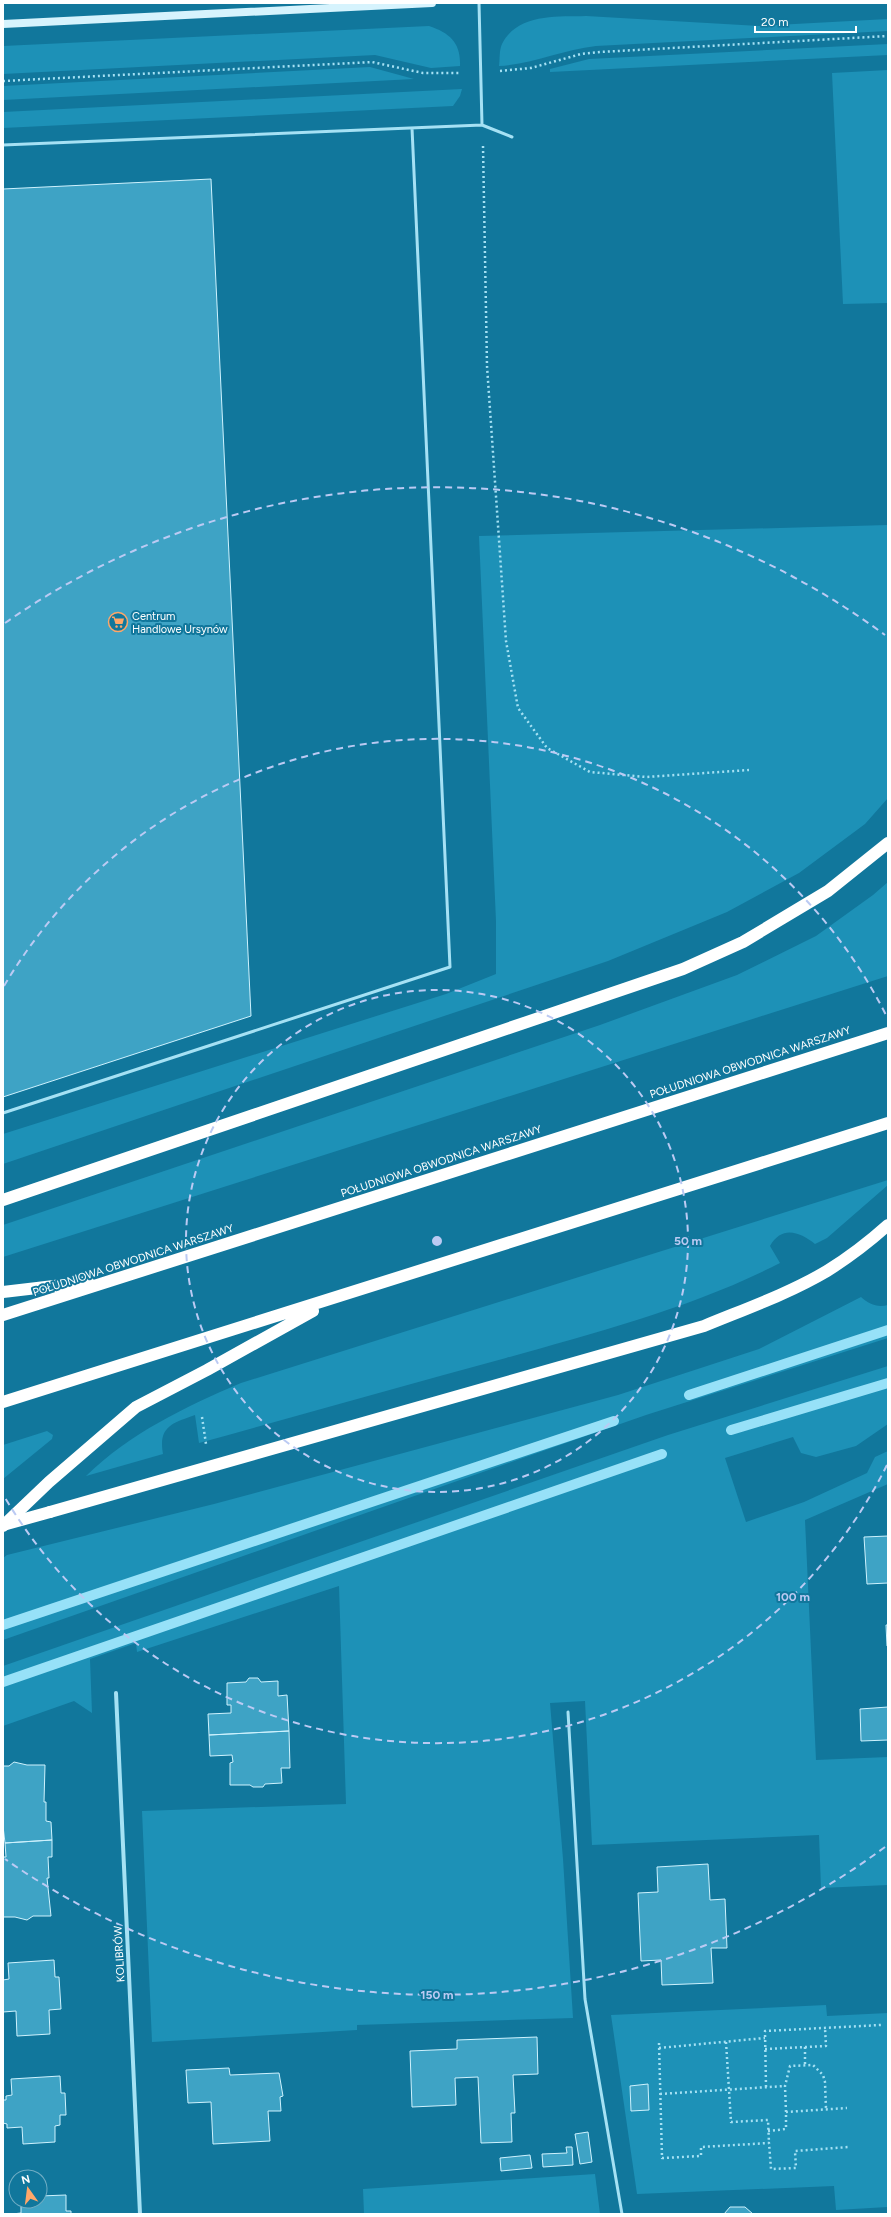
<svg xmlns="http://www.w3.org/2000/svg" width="891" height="2217" font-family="Figtree,sans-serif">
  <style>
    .green { fill: #1d91b7 }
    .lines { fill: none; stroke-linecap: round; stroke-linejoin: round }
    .stream { stroke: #97e1f8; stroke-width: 10 }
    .building { fill: #3ea3c5; stroke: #cef2fe }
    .path { stroke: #a5e1f4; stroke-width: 2.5; stroke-dasharray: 2 3; stroke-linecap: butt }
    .lane { stroke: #a5e1f4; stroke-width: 3 }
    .street { stroke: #a5e1f4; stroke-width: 4 }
    .secondary { stroke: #d6f3fd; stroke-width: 8 }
    .highway { stroke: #fff; stroke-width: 12 }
    .highway-bridge { stroke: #fff; stroke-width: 12 }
    .ring { fill: none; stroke: #bbcaf3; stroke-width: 2; stroke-dasharray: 7 5 }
    .labels { text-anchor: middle; stroke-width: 4; stroke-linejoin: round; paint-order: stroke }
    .poi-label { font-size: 11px; fill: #fff; stroke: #11779c; text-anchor: start }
    .street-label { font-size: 11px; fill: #fff; stroke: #11779c }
    .centre { fill: #bbcaf3; stroke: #11779c; stroke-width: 2 }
    .ring-label { font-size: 12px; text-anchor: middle; font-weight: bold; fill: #bbcaf3; stroke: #11779c; stroke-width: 4; stroke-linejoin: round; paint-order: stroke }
  </style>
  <rect width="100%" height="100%" fill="#11779c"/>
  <path class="green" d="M586,16L759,26L888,19V31L596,46C562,50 533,64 499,66C500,60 499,50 502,44C518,13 556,17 586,16Z
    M429,26C450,33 461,43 460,66L431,68L375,55L3,74V46Z
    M888,44V55L550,72V69L589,59Z
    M370,67L414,79L3,100V86Z
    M888,70V303L843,304L832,73Z
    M462,89L460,96L453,106L3,128V112Z
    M888,525V798L865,824L799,873L727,912L608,961L3,1164V1134L446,994L496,974V921L479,536Z
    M888,882V976L3,1257V1225L600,1025L737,975L816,936L873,895Z
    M888,1180V1185L827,1238L815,1244C800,1232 782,1225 770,1246L780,1263C694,1307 598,1332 506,1358C403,1386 301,1415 199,1443L195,1415C173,1423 158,1426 163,1454L86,1476C130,1433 185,1407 241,1383Z
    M861,1297C869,1304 877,1308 888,1305V1338L646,1415L3,1640V1558L7,1555L214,1504L618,1395L759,1349Z
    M888,1366V1424L856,1446L816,1457L801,1453L793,1437L725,1458L746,1522L804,1502L867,1473L875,1457L888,1451V1484L805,1520L816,1760L888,1757V1885L821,1888L819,1835L592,1845L585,1701L550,1703L563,1859L573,2018L357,2025V2030L152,2042L142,1811L346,1804L339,1586L137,1652L136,1643L90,1659L92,1713L74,1701L3,1726V1666L668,1435Z
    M47,1431L53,1435L52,1439L3,1479V1445Z
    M826,2005L827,2016L888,2013V2207L836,2210L834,2186L637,2194L611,2015Z
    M595,2174L600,2214H364L363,2189Z"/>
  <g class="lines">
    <path class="stream" d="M689,1395L888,1330
      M731,1430L888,1383
      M3,1625L614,1421
      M3,1682L662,1454"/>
  </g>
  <path class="building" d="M211,179L251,1016L3,1097V189Z
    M888,1536V1583L867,1584L864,1537Z
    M886,1625H888V1646H887Z
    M249,1678H258L261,1682L278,1681V1696L287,1695L289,1731L209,1735L208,1714L231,1713V1705H227V1683L246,1682Z
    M888,1707V1740L861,1741L860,1709Z
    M289,1731L290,1768H281L282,1783L265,1784L263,1787H253L250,1785H230V1763L233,1762L232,1755L210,1756L209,1735Z
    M14,1762L27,1765H45L44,1802H46V1821L51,1822L52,1840L5,1843L3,1826V1766H9Z
    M52,1840V1857H48L49,1878H47L51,1916H33L27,1920L15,1917H3V1857H6L5,1843Z
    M708,1864L710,1900L725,1899L727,1948H711L713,1983L662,1985L661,1960L641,1961L638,1893L658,1892L657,1867Z
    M54,1960L55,1977H59L61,2009L49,2010L50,2034L17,2036L16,2011L3,2012V1980L9,1979L8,1963Z
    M537,2037L538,2074L513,2075L515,2113H511L512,2142L481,2143L478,2077L455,2078L456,2105L412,2107L410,2051L457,2049V2040Z
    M229,2068L230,2075L279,2073L283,2096L280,2097L281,2111H268L270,2141L213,2144L211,2102L188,2103L186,2070Z
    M60,2076L61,2093H65L66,2115H60V2125L55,2126V2142L23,2144L22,2127L7,2128V2124L3,2123V2100H6V2096L12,2095L11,2079Z
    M648,2084L649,2110L631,2111L630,2086Z
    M588,2132L592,2162L580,2164L575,2134Z
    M566,2147H572L573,2165L543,2167L542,2154L567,2153Z
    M530,2155L532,2168L501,2171L500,2158Z
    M66,2195V2211H71V2214H12L21,2213V2201H40V2196Z
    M730,2207H745L753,2214H724Z"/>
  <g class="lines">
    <path class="path" d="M500,71L531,68L581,54L600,52L888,36
      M3,81L372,62L423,73H461
      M483,146L487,366L506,641L518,708L547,748L590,772L646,777L749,770
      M202,1417L206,1444
      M726,2042L731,2122L768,2120L769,2143
      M659,2043L662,2158L701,2156V2147L769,2143L771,2169L796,2168L795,2151L849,2147
      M805,2047V2065
      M659,2048L765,2038
      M765,2049L826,2046L825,2028
      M766,2087L765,2031L881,2025
      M660,2094L785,2086
      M786,2112L785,2086L790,2066L813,2065L823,2075L825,2082L826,2109
      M768,2131L786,2129V2112L847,2108"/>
    <path class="lane" d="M479,3L482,125
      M3,145L482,125L512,137
      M3,1113L450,967L412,128
      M568,1712L585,1999L622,2214"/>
    <path class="street" d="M116,1693L140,2214"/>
    <path class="secondary" d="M3,24L432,3"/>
    <path class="highway" d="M3,1200L683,969L743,942L828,891L888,843
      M3,1292L88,1282
      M3,1315L888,1033
      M3,1402L888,1123
      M50,1512L704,1326C745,1309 788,1294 827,1271C848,1258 869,1242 888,1225
      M3,1526L49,1482L136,1407L207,1370L313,1311"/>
    <path class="highway-bridge" d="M3,1525L50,1512"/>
  </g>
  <g class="ring">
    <circle cx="437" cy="1241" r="251"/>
    <path d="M887 1465A503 503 0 0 1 4 1496M4 986A503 503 0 0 1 887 1017"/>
    <path d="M885 1847A754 754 0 0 1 5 1859M5 623A754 754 0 0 1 885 635"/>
  </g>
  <defs>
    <g id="supermarket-ring" transform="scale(1)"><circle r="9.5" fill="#11779c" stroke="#ffa769" stroke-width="1.5"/><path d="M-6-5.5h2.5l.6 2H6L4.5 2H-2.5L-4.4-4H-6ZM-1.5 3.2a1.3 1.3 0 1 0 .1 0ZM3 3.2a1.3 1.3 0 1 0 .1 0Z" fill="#ffa769"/></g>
  </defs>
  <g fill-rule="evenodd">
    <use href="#supermarket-ring" x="118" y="622"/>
  </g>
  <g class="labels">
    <g class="poi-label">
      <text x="132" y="620">Centrum<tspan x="132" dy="13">Handlowe Ursynów</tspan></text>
    </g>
    <g class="street-label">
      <text transform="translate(750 1062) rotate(-18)" y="4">POŁUDNIOWA OBWODNICA WARSZAWY</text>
      <text transform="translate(441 1161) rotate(-18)" y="4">POŁUDNIOWA OBWODNICA WARSZAWY</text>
      <text transform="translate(133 1260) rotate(-18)" y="4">POŁUDNIOWA OBWODNICA WARSZAWY</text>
      <text transform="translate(119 1954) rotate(-93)" y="4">KOLIBRÓW</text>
    </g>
  </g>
  <circle cx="437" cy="1241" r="6" class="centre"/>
  <g class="ring-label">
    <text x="688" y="1245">50 m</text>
    <text x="793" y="1601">100 m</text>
    <text x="437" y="1999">150 m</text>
  </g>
  <rect width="891" height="2217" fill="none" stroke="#ffffff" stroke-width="8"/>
  <g transform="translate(28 2189) rotate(346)"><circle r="19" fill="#11779c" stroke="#70adc4"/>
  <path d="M0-3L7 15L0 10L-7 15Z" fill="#ffa769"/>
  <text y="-6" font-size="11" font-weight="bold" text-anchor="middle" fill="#ffffff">N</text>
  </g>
  <path d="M755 26v6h101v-6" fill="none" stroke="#ffffff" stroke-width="2"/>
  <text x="761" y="26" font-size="12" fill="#ffffff" stroke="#11779c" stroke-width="3" paint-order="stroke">20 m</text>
</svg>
